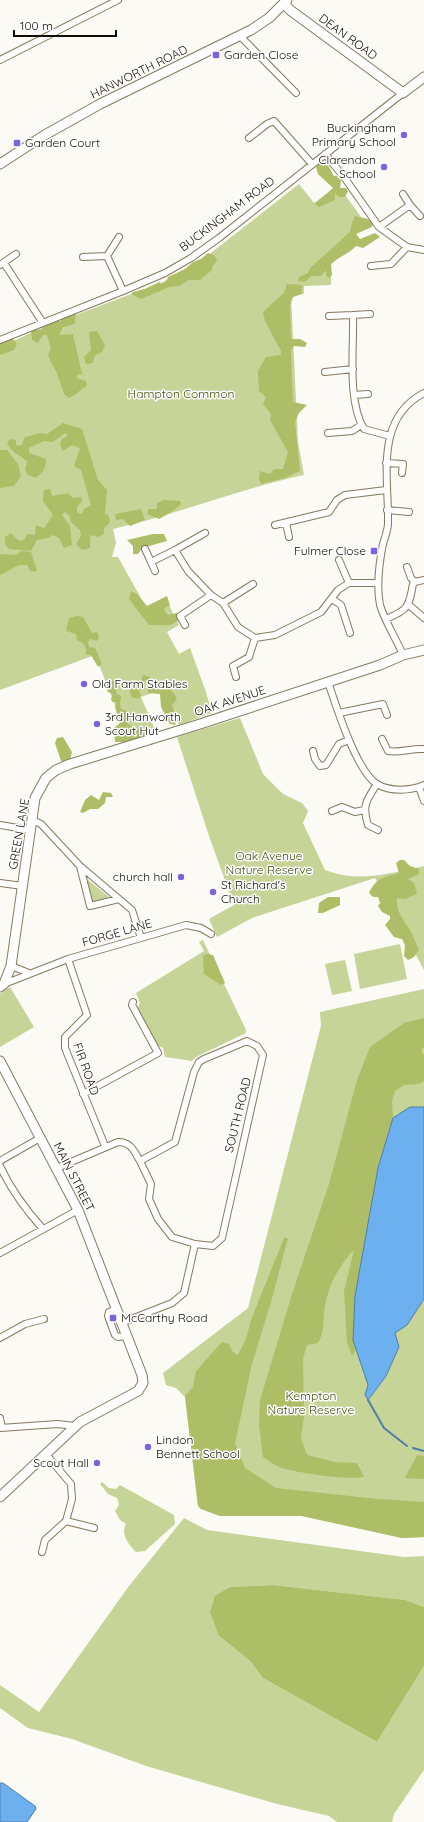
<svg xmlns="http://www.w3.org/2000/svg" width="424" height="1822" font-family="Quicksand,sans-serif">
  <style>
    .green { fill: #c6d498 }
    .forest { fill: #adbe66 }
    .water { fill: #6cb0f0; stroke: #507ea9 }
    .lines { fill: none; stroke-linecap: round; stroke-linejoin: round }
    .stream { stroke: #507ea9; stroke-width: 2 }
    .street-casing { stroke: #85785e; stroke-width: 8 }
    .secondary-casing { stroke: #85785e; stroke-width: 11 }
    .street { stroke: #fff; stroke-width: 6 }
    .secondary { stroke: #fff; stroke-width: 9 }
    .poi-dot { fill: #7c64df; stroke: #fff; stroke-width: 1.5 }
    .labels { text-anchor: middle; stroke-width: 3; stroke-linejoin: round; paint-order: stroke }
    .street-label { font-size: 12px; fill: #100b03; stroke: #fff }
    .poi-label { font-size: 12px; fill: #100b03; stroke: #fff; text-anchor: start }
    .park-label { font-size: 12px; fill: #434d0a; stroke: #fff }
  </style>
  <rect width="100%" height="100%" fill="#fcfaf4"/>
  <path class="green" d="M299,184L314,203L338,185L366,224L331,262V285L304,286V294L291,295L298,442L304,475C239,489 178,514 113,529L116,543L112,557H118L146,607L166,599L179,625L167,632L179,654L190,648L205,689L212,713L179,725L160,690L141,697L156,732L129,740L95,655L0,690V347L44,327L163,282L207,256Z
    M240,718L263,774L283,794L302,803L308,811L303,823L325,870C331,872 337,874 343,875C366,880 402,871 424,866V970L375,878L252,918L217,937L209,919L234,905L209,836L177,737Z
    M88,880L109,897L97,903L91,901L86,882Z
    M203,940L246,1030V1033L196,1057L192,1061L165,1057L163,1048L157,1045L137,1009L140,1003L136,993L204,951L199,942Z
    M400,944L407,979L360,989L354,954Z
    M345,960L352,991L332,995L325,964Z
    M10,987L34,1027L0,1047V994Z
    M424,989V1537L402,1538L302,1516H220L201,1509L198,1506L185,1397L176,1388L166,1385L163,1373L248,1308L321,1026L320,1012Z
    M102,1482L109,1488L116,1489L120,1485L174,1515L175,1524L145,1551L136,1552C129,1545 120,1534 126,1524L120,1520L115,1511L119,1505L117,1498L108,1494L100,1484Z
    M184,1518L207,1530L404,1557L424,1556V1607L406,1600L273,1585L230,1587L219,1636L250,1661L263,1678L377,1742L424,1666V1770L394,1814L392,1822H337L329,1816L277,1804L146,1766L72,1739L28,1728L0,1708V1685L39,1712L129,1586Z"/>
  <path class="forest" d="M319,163C331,164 329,168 334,176H337L341,181L340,188H346L348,191L345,197H339L335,193V200L319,207L315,204L333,188L318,174L316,167Z
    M355,216L368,219L373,223L372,227L356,234L360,239L375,233L380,237L363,248L356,246C348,255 338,256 331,265L332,275L329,278L326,276V270L321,276H311L305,282L298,281L299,277L308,273L310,268L350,232L352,223Z
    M208,253L215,256L217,261L213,265L212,270L200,280H189L179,286L169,287L141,299L131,294L133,292L145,289L159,282L162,284L167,280L168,277L185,269L193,262L201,259Z
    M287,284L302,285V294L293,297L290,305L291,339H300L307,343L305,347L294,346L291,351L293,402L307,405L299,413L295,422L300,471L285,478L261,484L259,479L260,471L270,474L274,469H283L288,452L270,420L271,414L263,404L266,397L259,391L258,371L266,357L281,355V351L265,321L263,312L284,293Z
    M76,314L75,324L63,327L59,335L73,334L82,374L77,375V378L86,381L87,386C80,389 77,395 69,398L64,394L57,373L50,360L48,355L51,348L47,335H43L38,343L32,340L31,331L35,329L41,330C45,322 51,321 60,321L66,316Z
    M97,331L105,345L102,352L95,355L93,363L86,364L84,357L91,350L89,332Z
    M13,339L17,344L14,350L0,355V342Z
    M63,423L82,429L98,480L107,490L105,514L109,516L110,522L104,528V534L98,537L93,535L90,537V548L82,550L76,544L81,536L80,530L71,522L69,515L65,512L62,515L70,526L72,545L64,548L59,538L53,535L48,538L37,540L31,551L9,549L5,544V537L11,533L19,541L24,540L27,534L35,535L36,525L44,528L53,515L43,501L44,490L50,489L52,496L68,493L73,498L81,497L82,501L77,507V512L82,514L84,509L91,505L81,470L74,466L80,448L72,445L63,451L60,445L62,439L68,436L65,433L53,442L44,441L29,448V453L46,459C46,469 43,472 36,478L28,475L25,470L27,462C19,453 14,456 7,443L10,439L16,440V445L21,446L25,437L40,433L47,434Z
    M0,450H7L18,464L21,476L14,486L0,488Z
    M164,500L180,501L181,504L173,511L159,519L147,514L148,509H157V503Z
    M141,509L145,520L130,526L123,519L116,520L115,514Z
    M153,534H164L167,541L142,548L138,554H133V546L127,540Z
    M21,551L31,552L37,571L31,572L27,565H19L0,575V554L16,555Z
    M131,591L137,594L147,606L167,596L170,605L164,609L167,615L177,613L179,620L171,625H149L129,599Z
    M77,616L83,617L92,633L97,632L99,638L97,641L90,639L88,642L89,647L95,648L102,664L98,667L91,655H86C86,646 85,643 77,640L76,634L66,631L69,618Z
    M143,675L150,677L149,680L143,681L144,683L139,691L141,695L139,699L131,697L130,690L133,688V682L141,681Z
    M108,681H114L117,687L116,693L121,696L120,703L121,709L135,714L126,719L128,724L137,730L141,728L144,731V737L129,742H115L114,728L120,723L115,707L116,702H112L111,699L113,694L108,692L105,685Z
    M152,681C163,685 172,687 177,699L172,705L177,719L175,725L170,724L161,707L160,694L148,693V687Z
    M63,737L72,752L70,760L66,762L61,761L55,743L57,738Z
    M103,792L111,793L113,797H106L105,803L98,809H90L83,813L80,812L85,800L91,795L99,800Z
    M400,860H404L410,866L419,869V874L408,879L414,883L417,894L405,899L397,898C396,912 403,919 410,930C413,936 416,943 419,950L414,957L408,960L404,956L405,945L402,939L394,937L385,925L390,919V916L382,912L378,906L380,903L378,897H373L369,893C376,878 384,877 399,873L396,863Z
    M328,897H340V905L323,913H318L319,903Z
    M207,954L213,955L225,983L221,985L204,974L203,955Z
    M424,1018V1048L421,1049L424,1056V1081L419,1084L404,1085L395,1091L392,1101L393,1118L378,1168L353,1340L357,1348L352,1356L347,1342L344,1291L354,1250C337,1267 327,1289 324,1312C323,1324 324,1333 318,1343L307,1345L303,1359L304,1417L301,1438L307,1455L335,1462L357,1463L364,1477C347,1480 296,1473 279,1467C274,1465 268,1460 263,1457L259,1424L260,1400L293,1291L329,1184L357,1080L370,1047L404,1023Z
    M284,1238H288L271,1302L252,1364L235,1443L245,1468L276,1488L378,1499L424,1502V1537L402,1538L302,1516H220L201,1509L198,1506L185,1396L193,1387L196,1371L222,1342L229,1344L233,1352L238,1355L246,1339L251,1320Z
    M417,1455L424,1456V1479L405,1478Z
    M273,1585L406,1600L424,1607V1666L377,1742L263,1678L250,1661L219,1636L210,1612L215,1596L230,1587Z"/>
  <path class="water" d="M410,1107H424V1299L407,1325L395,1333L399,1347L386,1376L368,1400L365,1395L368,1385L353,1340L355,1296L378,1168L393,1118Z
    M0,1783H3L35,1806L36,1809L27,1822H0Z"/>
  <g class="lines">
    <path class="stream" d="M368,1400L384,1428L407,1446
      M413,1448L424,1451"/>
    <g class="street-casing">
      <path id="street" d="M240,36L296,93
        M0,60L118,0
        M249,138L267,124L274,121L312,164
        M325,154L344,177L379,227L407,247L424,250
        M410,205L420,216
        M379,227L410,205L403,194
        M107,256L119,237
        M83,257L107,256L123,291
        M4,263L43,323
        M0,265L16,254
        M371,266L391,264L407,247
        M370,314L353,315C354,348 347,401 364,429L390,436
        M329,316L353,315
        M0,340L123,291L165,273L191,258L219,238L403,93
        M325,372L353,369
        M354,395L368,394
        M328,433L352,431L361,425
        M386,463L403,464L402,473
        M387,510L409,512
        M286,523L289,537
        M275,525L329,512L337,500L345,495L386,490
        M205,533L175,550L188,571L211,595L223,603L238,627L255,638L275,635L321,612L338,590L349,583H377
        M145,549L151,562
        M339,560L349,583
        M407,567L411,578L415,582
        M155,571L151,562L175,550
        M332,599L341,605L350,633
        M223,603L253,584
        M409,605L424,618
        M386,619C408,610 409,607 413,584L415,582L424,580
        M185,625L180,616L211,595
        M403,655C396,638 385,622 380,605C376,585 379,564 383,544C385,537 388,530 388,523C389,478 374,419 424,393
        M236,677L233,666L249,657L255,638
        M328,682C336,705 356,771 377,784C390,792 411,791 424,785
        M339,713L383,704L387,715
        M382,739L388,751C401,753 411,748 424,749
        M313,751L315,759L320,766L326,765L339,744L349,740
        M377,784C366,801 362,805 368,825L378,830
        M419,787L424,801
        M332,811L342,807L355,812L364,810
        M32,820L41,824L80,866L132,910L141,938
        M0,825L30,830
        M80,866L90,906L119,899
        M0,883L23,886
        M68,959L87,1015L65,1037V1048L105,1146
        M11,966L29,973
        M4,984L68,959L186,925L201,928L211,934
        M247,1041L257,1046L263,1055L222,1238L213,1246L195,1244L172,1237L158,1219L149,1199L151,1184L140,1161L175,1142L194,1072L199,1062L204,1059Z
        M83,1094L158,1053L132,1005L133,1002
        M0,1161L40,1138
        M0,1166C11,1190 25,1209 43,1229
        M57,1168L118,1142C131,1142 134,1151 140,1161
        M0,1253L78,1210
        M117,1309L109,1312L108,1316L115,1335L118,1337L126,1336
        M121,1323L172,1303L184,1293L195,1244
        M0,1338L25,1324L44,1319
        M0,1418L2,1428
        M0,1428L58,1424L74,1426
        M66,1521L94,1528
        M42,1552L45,1540L66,1521L72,1499L71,1484L45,1453"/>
    </g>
    <g class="secondary-casing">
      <path id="secondary" d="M284,3L290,10L403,93L424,77
        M0,164L43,136L100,104L251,30L269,18L287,0
        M0,987L4,984L11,966L35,798L46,778L56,770L70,764L197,725L380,665L403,655L424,650
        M0,1061L78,1210L142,1375L143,1383L138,1391L80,1422L0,1497"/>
    </g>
    <use href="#street" class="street"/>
    <use href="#secondary" class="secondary"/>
  </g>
  <g class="poi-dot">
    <rect x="212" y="51" width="8" height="8" rx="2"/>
    <circle cx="404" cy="135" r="4"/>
    <rect x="13" y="139" width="8" height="8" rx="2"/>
    <circle cx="384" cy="167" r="4"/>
    <rect x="370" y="547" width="8" height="8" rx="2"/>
    <circle cx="84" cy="684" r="4"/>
    <circle cx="97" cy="724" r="4"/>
    <circle cx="181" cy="877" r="4"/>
    <circle cx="213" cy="892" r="4"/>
    <rect x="109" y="1314" width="8" height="8" rx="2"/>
    <circle cx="148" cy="1447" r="4"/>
    <circle cx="97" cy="1463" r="4"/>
  </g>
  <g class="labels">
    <g class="street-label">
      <text transform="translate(348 37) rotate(36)" y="4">DEAN ROAD</text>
      <text transform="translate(139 72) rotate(-26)" y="4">HANWORTH ROAD</text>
      <text transform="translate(227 214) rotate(-37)" y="4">BUCKINGHAM ROAD</text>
      <text transform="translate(230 701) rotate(-18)" y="4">OAK AVENUE</text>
      <text transform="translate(19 834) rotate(-80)" y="4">GREEN LANE</text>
      <text transform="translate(117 933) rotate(-16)" y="4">FORGE LANE</text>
      <text transform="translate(86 1069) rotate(70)" y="4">FIR ROAD</text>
      <text transform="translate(238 1115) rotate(-76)" y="4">SOUTH ROAD</text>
      <text transform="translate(74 1177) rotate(63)" y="4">MAIN STREET</text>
    </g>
    <g class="poi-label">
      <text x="224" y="59">Garden Close</text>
      <text x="396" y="132" text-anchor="end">Buckingham<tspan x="396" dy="14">Primary School</tspan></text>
      <text x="25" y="147">Garden Court</text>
      <text x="376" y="164" text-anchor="end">Clarendon<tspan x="376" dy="14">School</tspan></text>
      <text x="366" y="555" text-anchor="end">Fulmer Close</text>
      <text x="92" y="688">Old Farm Stables</text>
      <text x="105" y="721">3rd Hanworth<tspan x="105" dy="14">Scout Hut</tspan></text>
      <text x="173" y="881" text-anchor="end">church hall</text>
      <text x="221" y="889">St Richard's<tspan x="221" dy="14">Church</tspan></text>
      <text x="121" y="1322">McCarthy Road</text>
      <text x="156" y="1444">Lindon<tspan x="156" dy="14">Bennett School</tspan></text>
      <text x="89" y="1467" text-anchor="end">Scout Hall</text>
    </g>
    <g class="park-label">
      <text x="181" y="398">Hampton Common</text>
      <text x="269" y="860">Oak Avenue<tspan x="269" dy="14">Nature Reserve</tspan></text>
      <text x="311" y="1400">Kempton<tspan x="311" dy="14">Nature Reserve</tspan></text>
    </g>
  </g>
  <path d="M14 30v6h102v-6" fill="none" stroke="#100b03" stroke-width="2"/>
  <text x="20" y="30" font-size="12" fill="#100b03" stroke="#ffffff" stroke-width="3" paint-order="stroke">100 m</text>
</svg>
